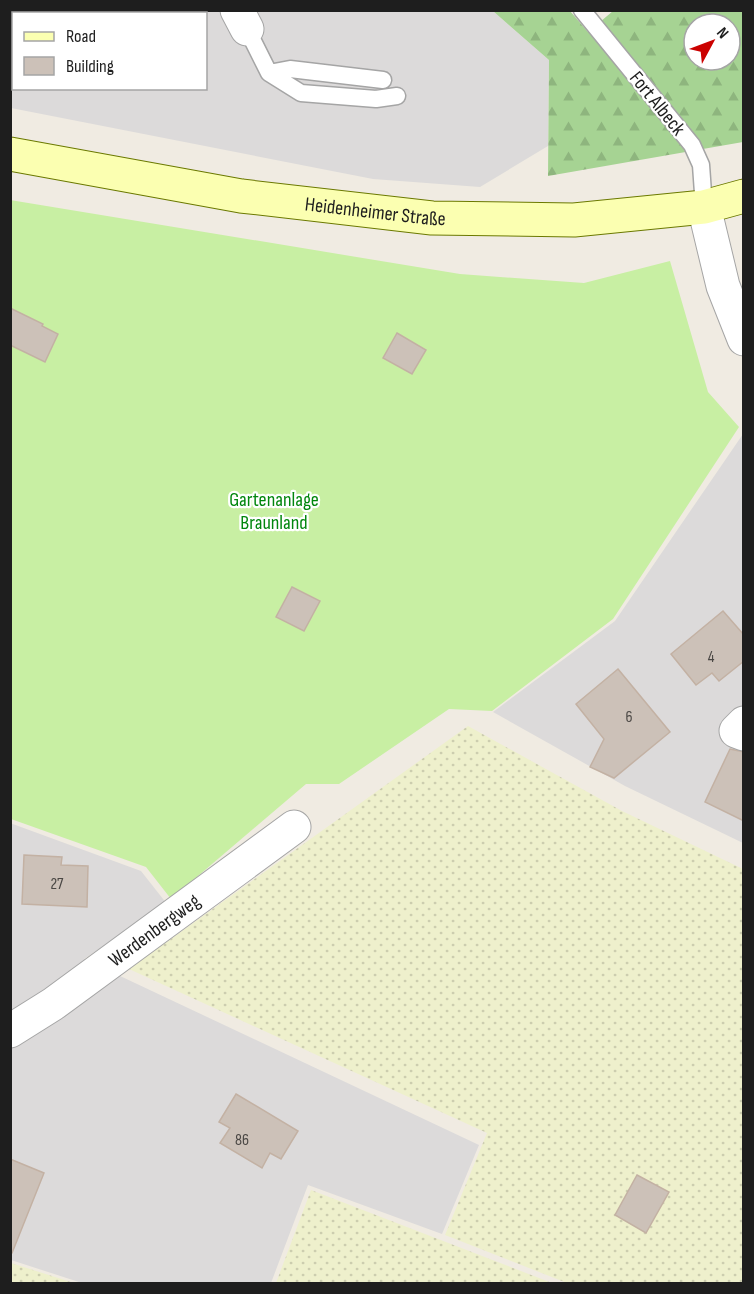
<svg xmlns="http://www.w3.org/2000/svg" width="754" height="1294" font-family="'Sofia Sans Condensed',sans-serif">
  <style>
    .residential { fill: #dcdada; fill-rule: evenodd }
    .farmland { fill: url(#farmland-dots) }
    .grass { fill: #c8efa3 }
    .forest { fill: url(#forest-firs); fill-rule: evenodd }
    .building { fill: #ccc1b8; stroke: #c3b1a3; stroke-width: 1.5 }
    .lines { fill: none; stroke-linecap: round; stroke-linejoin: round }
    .lane-casing { stroke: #a5a5a5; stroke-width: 19 }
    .street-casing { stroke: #a5a5a5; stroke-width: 35 }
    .secondary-casing { stroke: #6b7900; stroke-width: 35 }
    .lane { stroke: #fff; stroke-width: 16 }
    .street { stroke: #fff; stroke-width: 33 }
    .secondary { stroke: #fbffb1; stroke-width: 33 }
    .labels { text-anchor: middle; stroke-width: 4.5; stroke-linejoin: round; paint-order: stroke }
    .number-label { font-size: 16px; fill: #4a4744 }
    .street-label { font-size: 20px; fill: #1e1e1e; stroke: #fff }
    .park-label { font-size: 20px; fill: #01860d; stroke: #fff }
  </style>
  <defs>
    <pattern id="farmland-dots" width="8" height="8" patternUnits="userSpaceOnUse" patternTransform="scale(1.5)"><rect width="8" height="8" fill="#eef0cc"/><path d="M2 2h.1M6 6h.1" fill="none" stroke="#cccdaf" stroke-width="1.8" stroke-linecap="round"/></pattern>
    <pattern id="forest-firs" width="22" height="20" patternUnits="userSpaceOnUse" patternTransform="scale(1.5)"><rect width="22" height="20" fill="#a6d393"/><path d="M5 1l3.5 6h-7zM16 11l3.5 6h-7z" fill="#8eb57e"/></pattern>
  </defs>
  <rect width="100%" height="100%" fill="#f0ebe2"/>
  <path class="residential" d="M10,11H493L549,60L548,146L480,187L373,179L11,108ZM14,14H206V88H14Z
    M743,434V843L625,786L493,712L615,621Z
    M10,823L141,871L167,904L84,959L479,1145L442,1234L308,1185L271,1283H82L11,1260Z"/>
  <path class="farmland" d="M468,726L622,811L743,869V1283H567L445,1235L487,1133L129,969Z
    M311,1190L552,1283H276Z
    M11,1263L74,1283H11Z"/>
  <path class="grass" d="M10,200L460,274L584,283L670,261L708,392L739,427L613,619L492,711L449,709L339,784H306L171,899L146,867L11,819Z"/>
  <path class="forest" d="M493,11H570L588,32L613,11H743V142L548,176L549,60ZM694,24H730V60H694Z"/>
  <path class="building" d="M10,308L43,324L42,326L58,334L45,362L10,345Z
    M397,333L426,350L412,374L383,358Z
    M292,587L320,601L304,631L276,617Z
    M723,611L744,635V661L719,681L712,673L696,685L671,654Z
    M618,669L670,732L614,778L590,767L604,739L576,704Z
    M730,749L744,752V821L705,802Z
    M24,855L62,857L61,865L88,866L87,907L22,904Z
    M236,1094L298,1131L281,1159L270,1153L262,1168L220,1143L230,1128L219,1122Z
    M10,1159L44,1173L12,1253H10Z
    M637,1175L669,1192L646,1233L615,1215Z"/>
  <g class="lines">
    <g class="lane-casing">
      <path id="lane" d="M582,10L692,145L701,165L704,207
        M247,29L269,73L301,93L376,99L397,96
        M269,73L290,69L383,80"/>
    </g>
    <g class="street-casing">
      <g id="street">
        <path d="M237,10L247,29"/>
        <path d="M704,207L723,286L744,339"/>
        <path d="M744,723L736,731L744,734"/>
        <path id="s1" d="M10,1031L53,1004L294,827"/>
      </g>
    </g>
    <g class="secondary-casing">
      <g id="secondary">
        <path id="s2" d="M10,154L241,196L432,218L574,220L704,207L744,196"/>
      </g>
    </g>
    <use href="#lane" class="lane"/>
    <use href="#street" class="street"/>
    <use href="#secondary" class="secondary"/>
  </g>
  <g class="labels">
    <g class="number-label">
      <text x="711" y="662">4</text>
      <text x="629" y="722">6</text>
      <text x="57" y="889">27</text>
      <text x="242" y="1145">86</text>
    </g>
    <g class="street-label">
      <text transform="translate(658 103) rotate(51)" y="7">Fort Albeck</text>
      <text dy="7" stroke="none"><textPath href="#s2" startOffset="370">Heidenheimer Straße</textPath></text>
      <text dy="7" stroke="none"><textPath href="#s1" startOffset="176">Werdenbergweg</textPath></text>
    </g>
    <g class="park-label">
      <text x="274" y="506">Gartenanlage<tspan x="274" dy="23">Braunland</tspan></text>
    </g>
  </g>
  <rect width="754" height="1294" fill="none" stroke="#1e1e1e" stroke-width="24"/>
  <rect x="12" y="12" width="195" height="78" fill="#ffffff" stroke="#a5a5a5" stroke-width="1.5"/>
  <rect x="24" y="32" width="30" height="9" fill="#fbffb1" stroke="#a5a5a5" stroke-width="1.5"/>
  <text x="66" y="42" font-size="18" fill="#1e1e1e">Road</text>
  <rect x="24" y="57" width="30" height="18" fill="#ccc1b8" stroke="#a5a5a5" stroke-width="1.5"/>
  <text x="66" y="72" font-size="18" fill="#1e1e1e">Building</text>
  <g transform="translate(712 42) rotate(49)"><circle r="28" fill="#ffffff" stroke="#a5a5a5" stroke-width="1.5"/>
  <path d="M0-4.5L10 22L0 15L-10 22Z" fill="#cb0100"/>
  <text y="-9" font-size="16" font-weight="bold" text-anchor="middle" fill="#1e1e1e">N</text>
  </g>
</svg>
